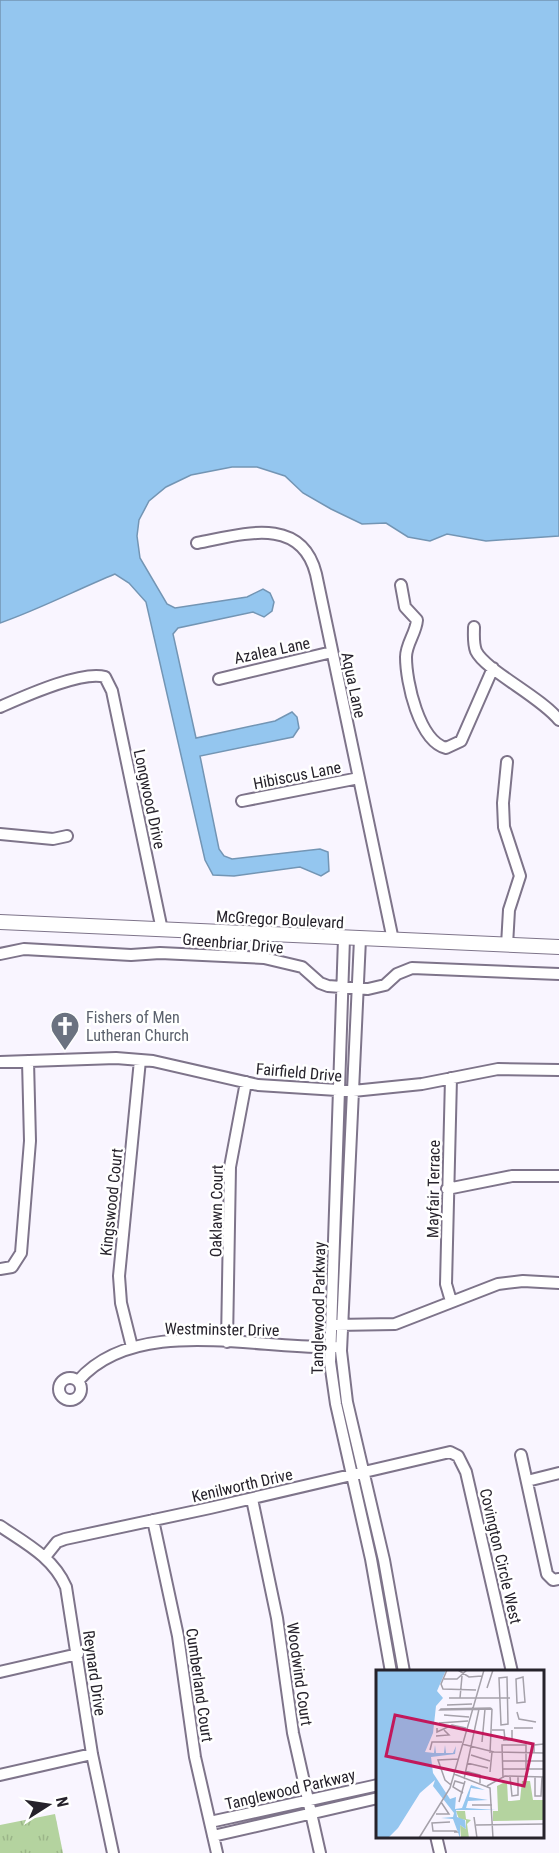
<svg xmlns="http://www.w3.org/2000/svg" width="559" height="1853" font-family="'Roboto Condensed',sans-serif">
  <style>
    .grass { fill: url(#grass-tufts) }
    .water { fill: #94c6ef; stroke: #7395b4; stroke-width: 1.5 }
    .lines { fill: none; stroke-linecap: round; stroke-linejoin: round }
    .minor-casing { stroke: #7e748a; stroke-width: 14 }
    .major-casing { stroke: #7e748a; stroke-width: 16 }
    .minor { stroke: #fff; stroke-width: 10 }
    .major { stroke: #fff; stroke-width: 14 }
    .labels { text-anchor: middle; stroke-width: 5; stroke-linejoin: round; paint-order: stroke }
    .street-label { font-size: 16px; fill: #26222b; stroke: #fff }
    .worship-label { font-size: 16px; fill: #5b616d; stroke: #fff; text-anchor: start }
    .inset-road { fill: none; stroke: #a5a1aa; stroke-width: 1.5 }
    .view { fill: #c2185b; fill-opacity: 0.15; stroke: #c2185b; stroke-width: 3 }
    .inset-edge { fill: none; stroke: #26222b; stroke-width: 3 }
  </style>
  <defs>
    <pattern id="grass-tufts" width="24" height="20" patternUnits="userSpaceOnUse" patternTransform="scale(1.5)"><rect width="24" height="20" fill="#b4d39f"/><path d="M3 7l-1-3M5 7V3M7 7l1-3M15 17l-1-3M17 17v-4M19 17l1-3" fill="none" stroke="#9bb589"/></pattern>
  </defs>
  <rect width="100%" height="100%" fill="#f9f5ff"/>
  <path class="grass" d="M55,1814L63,1853H0V1825Z"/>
  <path class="water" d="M0,0H559V536L486,541L447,534L430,541L408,537L386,523L362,524L331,509L303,493L285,476L257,467H232L191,475L166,487L149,501L139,520L137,536L140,558L167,604L175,608L247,597L263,589L270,593L274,602L272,611L264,617L253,612L178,628L173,634L196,738L275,721L292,712L297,717L299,728L293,737L200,756L219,849L224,856L232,859L320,849L328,852L329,871L321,876L300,867L234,876L213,875L205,860L146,602L129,583L115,574C76,590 40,609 0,623Z"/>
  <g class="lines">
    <g class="minor-casing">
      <path id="minor" d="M197,543C240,535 301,514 316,574L393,940
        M401,585L405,607L417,620C416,633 406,644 406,657C406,682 419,741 446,748L461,741L493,668
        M474,627C474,635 473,643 476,651C485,670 541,697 559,720
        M219,679L332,652
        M0,707C23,697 82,670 105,677L112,691L162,930
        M242,801L359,778
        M0,834L53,839L67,836
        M344,938L330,1362L336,1404L371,1559L391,1672
        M360,939L341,1351L347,1402L384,1560L404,1672
        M507,945L509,910L520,876L504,827L503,803L507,762
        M0,954L24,949L131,955L160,953L264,958L302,967L320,983L328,986L368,989L385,985L397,974L412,968L559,974
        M0,1062L116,1058L153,1061L258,1085L353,1091L422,1084L498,1069L559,1070
        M447,1189L512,1176H559
        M0,1269L12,1267L21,1253L30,1141L28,1061
        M451,1301L446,1284L451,1078
        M336,1325L395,1324L498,1284L523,1281L559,1283
        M227,1342L230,1167L246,1082
        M132,1347L121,1303L119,1276L140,1060
        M59 1389a11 11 0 1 1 22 0a11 11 0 1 1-22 0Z
        M78,1381C136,1314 257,1350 335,1347
        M521,1455L547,1574L553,1580L559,1579
        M527,1481L559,1473
        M252,1499L277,1618L293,1733L320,1853
        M153,1520L178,1636L195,1757L217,1853
        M0,1526C25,1543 53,1557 66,1587L92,1754L113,1853
        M45,1557L57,1542L65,1539L210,1508L450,1452L458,1456L466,1472L512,1672
        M0,1672L78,1654
        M0,1775L92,1754
        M210,1822L378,1785
        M213,1836L378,1798
        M436,1836L440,1853"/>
    </g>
    <g class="major-casing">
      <path id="major" d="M0,922L559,947"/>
    </g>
    <use href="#minor" class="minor"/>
    <use href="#major" class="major"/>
  </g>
  <defs>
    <g id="church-pin" transform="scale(1.5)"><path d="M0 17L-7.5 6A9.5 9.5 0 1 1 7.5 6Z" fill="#6b7280" stroke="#fff"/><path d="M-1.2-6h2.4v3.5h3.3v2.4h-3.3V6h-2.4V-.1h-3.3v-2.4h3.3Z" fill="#fff"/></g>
  </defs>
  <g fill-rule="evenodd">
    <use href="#church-pin" x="65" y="1026"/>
  </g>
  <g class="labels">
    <g class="street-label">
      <text transform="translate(272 650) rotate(-12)" y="6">Azalea Lane</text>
      <text transform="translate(354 685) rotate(78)" y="6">Aqua Lane</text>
      <text transform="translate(297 775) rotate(-11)" y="6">Hibiscus Lane</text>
      <text transform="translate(150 799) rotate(78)" y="6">Longwood Drive</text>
      <text transform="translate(280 919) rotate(3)" y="6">McGregor Boulevard</text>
      <text transform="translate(233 943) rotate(5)" y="6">Greenbriar Drive</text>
      <text transform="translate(299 1072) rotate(5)" y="6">Fairfield Drive</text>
      <text transform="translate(433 1189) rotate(-89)" y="6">Mayfair Terrace</text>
      <text transform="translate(111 1202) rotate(-84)" y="6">Kingswood Court</text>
      <text transform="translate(216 1211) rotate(-89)" y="6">Oaklawn Court</text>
      <text transform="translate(318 1308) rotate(-89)" y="6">Tanglewood Parkway</text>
      <text transform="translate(222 1329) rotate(1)" y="6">Westminster Drive</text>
      <text transform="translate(242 1485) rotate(-13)" y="6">Kenilworth Drive</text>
      <text transform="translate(501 1556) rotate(77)" y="6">Covington Circle West</text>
      <text transform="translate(95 1673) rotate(82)" y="6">Reynard Drive</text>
      <text transform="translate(300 1674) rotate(82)" y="6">Woodwind Court</text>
      <text transform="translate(200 1685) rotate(82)" y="6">Cumberland Court</text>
      <text transform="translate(290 1789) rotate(-13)" y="6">Tanglewood Parkway</text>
    </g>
    <g class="worship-label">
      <text x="86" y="1023">Fishers of Men<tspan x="86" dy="18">Lutheran Church</tspan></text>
    </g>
  </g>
  <g transform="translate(376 1670)">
    <rect width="168" height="168" fill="#f9f5ff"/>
    <path d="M131,111L132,131H135L144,130L146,111H154L157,130H168V150L117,151V141H122L121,116Z" fill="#b4d39f"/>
    <path d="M80,141H89L90,149L95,150L91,154L93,168H85L84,155L90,159V150L83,149Z" fill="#b4d39f"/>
    <path d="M0,0H70L61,21L67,28L60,36L57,63L49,82L58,83L59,75L60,83H68L69,75L70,83H77L80,76L79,84L55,87L57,103L74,129L80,127L79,139L86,138L95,115L109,120L95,118L93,127L112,130L92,131L90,138L120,140H80L81,147L89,150L90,159L84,155V168L77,149L65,148L77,147L78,143L57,116L59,110L44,123L22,158L12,168H0Z" fill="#94c6ef"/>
    <path class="inset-road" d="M71,0L65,14L67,19L100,20M82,0L93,7L106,6M131,7L132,54L125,55L123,8ZM147,7L149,32L141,33L140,9ZM68,9H81L91,0M111,18L117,0M73,28H134M84,28L86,6M71,35L96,34M114,38L116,39L64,40L65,39ZM141,42L143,49L160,52M68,45L93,47M63,53L92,51M61,58V62L76,55L90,58M138,58H157M116,60H128L129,70M60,66L73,65L68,60M127,70H136V60M106,72L109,39M86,74L118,82L168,83M54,80L56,72H86M114,83L116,39M158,83V75L168,74M95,85L114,91M126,91H168M91,93L112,98M126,99H168M89,101L104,105V113M114,102L116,82M78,104L114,118L117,168M134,107L136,126L142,125V107M159,107V126H165L166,107M127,108L126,75H150V99M88,109L103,39M75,115L69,110L62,90L82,89M111,116L129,106L168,107M87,123L77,117L79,111L89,114M83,132L89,111M96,135H116M60,144H73L65,132M98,147L101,168M74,152L56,153L57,161H80L81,162H78M100,155L168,154M43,168L74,118L108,0"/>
    <path class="view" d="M19,45L157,74L148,116L10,86Z"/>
    <rect width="168" height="168" class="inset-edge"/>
  </g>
  <g transform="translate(48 1805) rotate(78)" stroke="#ffffff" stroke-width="4.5" paint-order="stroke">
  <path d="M0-4.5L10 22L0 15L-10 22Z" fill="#26222b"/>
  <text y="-9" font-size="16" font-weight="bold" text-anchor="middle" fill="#26222b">N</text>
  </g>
</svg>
